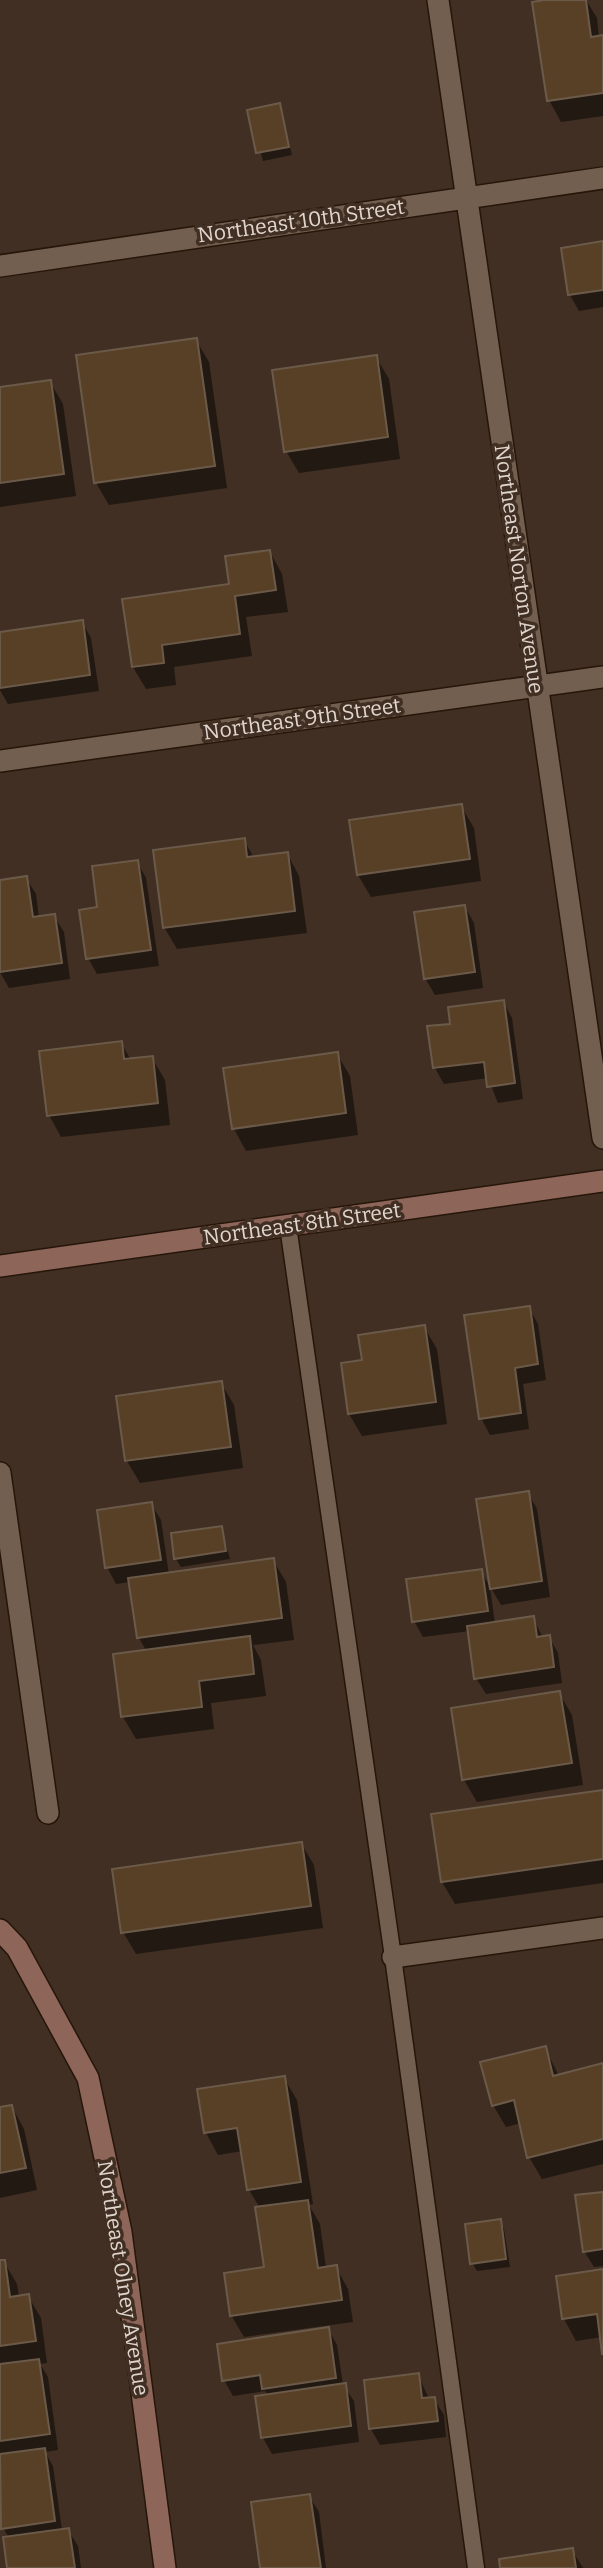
<svg xmlns="http://www.w3.org/2000/svg" width="603" height="2568" font-family="Bitter,serif">
  <style>
    .shadow { fill: #0007 }
    .building { fill: #584026; stroke: #6b5a49; stroke-width: 2 }
    .lines { fill: none; stroke-linecap: round; stroke-linejoin: round }
    .lane-casing { stroke: #26160a; stroke-width: 19 }
    .street-casing { stroke: #26160a; stroke-width: 24 }
    .secondary-casing { stroke: #26160a; stroke-width: 24 }
    .lane { stroke: #725f50; stroke-width: 16 }
    .street { stroke: #725f50; stroke-width: 21 }
    .secondary { stroke: #8e6559; stroke-width: 21 }
    .labels { text-anchor: middle; stroke-width: 7; stroke-linejoin: round; paint-order: stroke }
    .street-label { font-size: 21px; fill: #e1d6ce; stroke: #402f22 }
  </style>
  <rect width="100%" height="100%" fill="#402f22"/>
  <path class="shadow" d="M556,0H586L597,18L599,38L603,37V116L561,122L549,100Z
    M279,105L292,155L263,161L249,111Z
    M603,243V307L579,311L570,295Z
    M196,340L209,362L227,488L109,505L96,483L78,357Z
    M376,357L389,379L400,459L299,473L286,451Z
    M50,382L63,404L76,496L0,507V389Z
    M270,552L282,574L288,612L246,617L252,656L174,667L176,685L146,689L133,667Z
    M82,622L91,638L99,691L8,704L0,690V633Z
    M461,806L474,828L481,881L371,897L358,875Z
    M244,840L254,858L287,853L299,876L307,933L177,949L164,927Z
    M137,862L146,878L159,966L97,974L88,958L99,908Z
    M26,878L36,894L39,918L54,916L64,932L70,979L9,988L0,972V881Z
    M465,907L474,923L483,988L435,995L425,978Z
    M503,1001L512,1018L523,1099L498,1103L488,1078L444,1084L435,1068L452,1025Z
    M121,1043L131,1060L152,1058L165,1080L170,1125L61,1137L49,1115Z
    M337,1054L350,1076L358,1135L246,1151L234,1129Z
    M529,1308L538,1324L546,1380L523,1384L529,1429L490,1435L481,1418Z
    M424,1327L437,1349L447,1424L362,1436L349,1414L364,1361Z
    M221,1383L234,1405L243,1468L140,1483L127,1461L118,1397Z
    M528,1493L537,1509L550,1597L501,1605L491,1588Z
    M151,1504L161,1520L169,1575L273,1560L286,1582L294,1640L253,1645L261,1660L266,1696L211,1703L214,1729L136,1739L123,1717L147,1652L139,1638L131,1582L116,1584L107,1567Z
    M221,1528L230,1559L181,1567L176,1559Z
    M481,1571L490,1587L495,1624L533,1618L543,1638L549,1637L558,1653L562,1683L486,1694L476,1678L470,1631L423,1637L414,1621Z
    M559,1693L572,1715L583,1785L477,1802L464,1780L453,1710Z
    M603,1791V1883L455,1904L442,1882Z
    M301,1843L314,1865L323,1928L136,1954L123,1932Z
    M545,2048L559,2076L603,2065V2164L542,2179L529,2157L521,2123L506,2127L493,2105Z
    M284,2078L297,2100L313,2204L309,2205L320,2224L326,2268L336,2267L348,2289L353,2322L244,2337L231,2315L266,2268L260,2208L249,2190L243,2151L218,2155L206,2133L199,2091Z
    M12,2107L24,2129L37,2190L0,2198V2109Z
    M603,2193V2266L594,2267L584,2251Z
    M500,2221L504,2229L510,2267L477,2271L472,2263Z
    M0,2262H4L17,2284L19,2297L28,2296L41,2318L47,2363L40,2364L48,2377L58,2450L45,2452L53,2466L62,2530H68L78,2546L81,2568H9L8,2536L3,2528L0,2506Z
    M603,2271V2347L602,2337L576,2341L564,2319Z
    M328,2329L337,2345L343,2385L354,2401L359,2442L272,2454L263,2438L257,2397L268,2396L265,2391L233,2396L224,2380Z
    M418,2375L429,2399H434L444,2415L446,2437L380,2445L371,2429Z
    M309,2496L319,2512L326,2568H262Z
    M572,2550L583,2568H502Z"/>
  <path class="building" d="M544,0H586L591,37L603,35V93L547,101L532,2Z
    M280,103L289,147L256,153L247,110Z
    M603,241V290L568,295L561,248Z
    M197,338L215,466L94,483L76,355Z
    M377,355L388,437L284,452L272,370Z
    M51,380L64,474L0,483V387Z
    M270,550L276,590L235,596L240,634L162,645L164,663L132,667L122,599L229,584L225,556Z
    M83,620L90,675L0,688V632Z
    M462,804L470,859L357,875L349,820Z
    M245,838L247,857L288,852L295,911L163,928L153,850Z
    M138,860L151,950L86,959L79,910L97,907L92,866Z
    M27,876L33,917L55,914L62,963L0,972V880Z
    M465,905L475,972L424,979L414,912Z
    M504,1000L515,1083L487,1087L484,1062L433,1068L427,1026L450,1024L448,1007Z
    M122,1041L124,1059L153,1056L158,1103L47,1116L39,1051Z
    M338,1052L346,1113L232,1129L223,1068Z
    M530,1306L538,1364L515,1368L521,1413L479,1419L464,1315Z
    M425,1325L436,1402L348,1414L341,1363L362,1360L358,1335Z
    M222,1381L231,1447L125,1461L116,1396Z
    M529,1491L542,1581L490,1589L476,1499Z
    M152,1502L161,1560L105,1568L97,1510Z
    M222,1526L226,1551L174,1559L171,1533Z
    M274,1558L282,1618L137,1638L128,1578Z
    M482,1569L488,1611L412,1622L406,1579Z
    M534,1616L537,1637L550,1635L554,1667L474,1679L467,1626Z
    M250,1636L254,1674L199,1681L202,1707L121,1717L113,1654Z
    M560,1691L572,1763L462,1780L451,1708Z
    M603,1790V1859L441,1882L431,1814Z
    M302,1842L311,1906L121,1933L112,1869Z
    M546,2046L553,2076L603,2063V2139L527,2158L514,2100L492,2106L480,2062Z
    M285,2076L301,2182L247,2190L237,2128L204,2133L197,2089Z
    M12,2105L26,2168L0,2173V2107Z
    M603,2192V2249L583,2252L575,2195Z
    M308,2200L318,2268L337,2265L342,2300L230,2316L224,2273L264,2267L255,2207Z
    M501,2219L506,2259L470,2264L465,2224Z
    M0,2260H5L10,2297L29,2294L36,2341L0,2346Z
    M603,2269V2354H602L597,2314L562,2319L556,2276Z
    M329,2327L336,2378L262,2389L260,2375L222,2381L217,2344Z
    M39,2359L50,2434L0,2441V2364Z
    M419,2373L422,2398L435,2397L438,2421L369,2429L364,2380Z
    M346,2383L351,2426L261,2438L255,2396Z
    M45,2448L55,2521L1,2529L0,2454Z
    M310,2494L321,2568H260L251,2502Z
    M69,2528L75,2568H7L3,2537Z
    M573,2548L576,2568H500L499,2559Z"/>
  <g class="lines">
    <g class="lane-casing">
      <path id="lane" d="M288,1226L393,1957L476,2568"/>
    </g>
    <g class="street-casing">
      <path id="street" d="M438,0L603,1138
        M0,266L603,178
        M0,761L603,677
        M0,1473L48,1813
        M393,1957L603,1928"/>
    </g>
    <g class="secondary-casing">
      <path id="secondary" d="M0,1266L603,1181
        M0,1930L17,1948L88,2078L121,2232L165,2568"/>
    </g>
    <use href="#lane" class="lane"/>
    <use href="#street" class="street"/>
    <use href="#secondary" class="secondary"/>
  </g>
  <g class="labels">
    <g class="street-label">
      <text transform="translate(301 221) rotate(-8)" y="7">Northeast 10th Street</text>
      <text transform="translate(519 569) rotate(82)" y="7">Northeast Norton Avenue</text>
      <text transform="translate(302 719) rotate(-8)" y="7">Northeast 9th Street</text>
      <text transform="translate(302 1224) rotate(-8)" y="7">Northeast 8th Street</text>
      <text transform="translate(123 2278) rotate(81)" y="7">Northeast Olney Avenue</text>
    </g>
  </g>
</svg>
